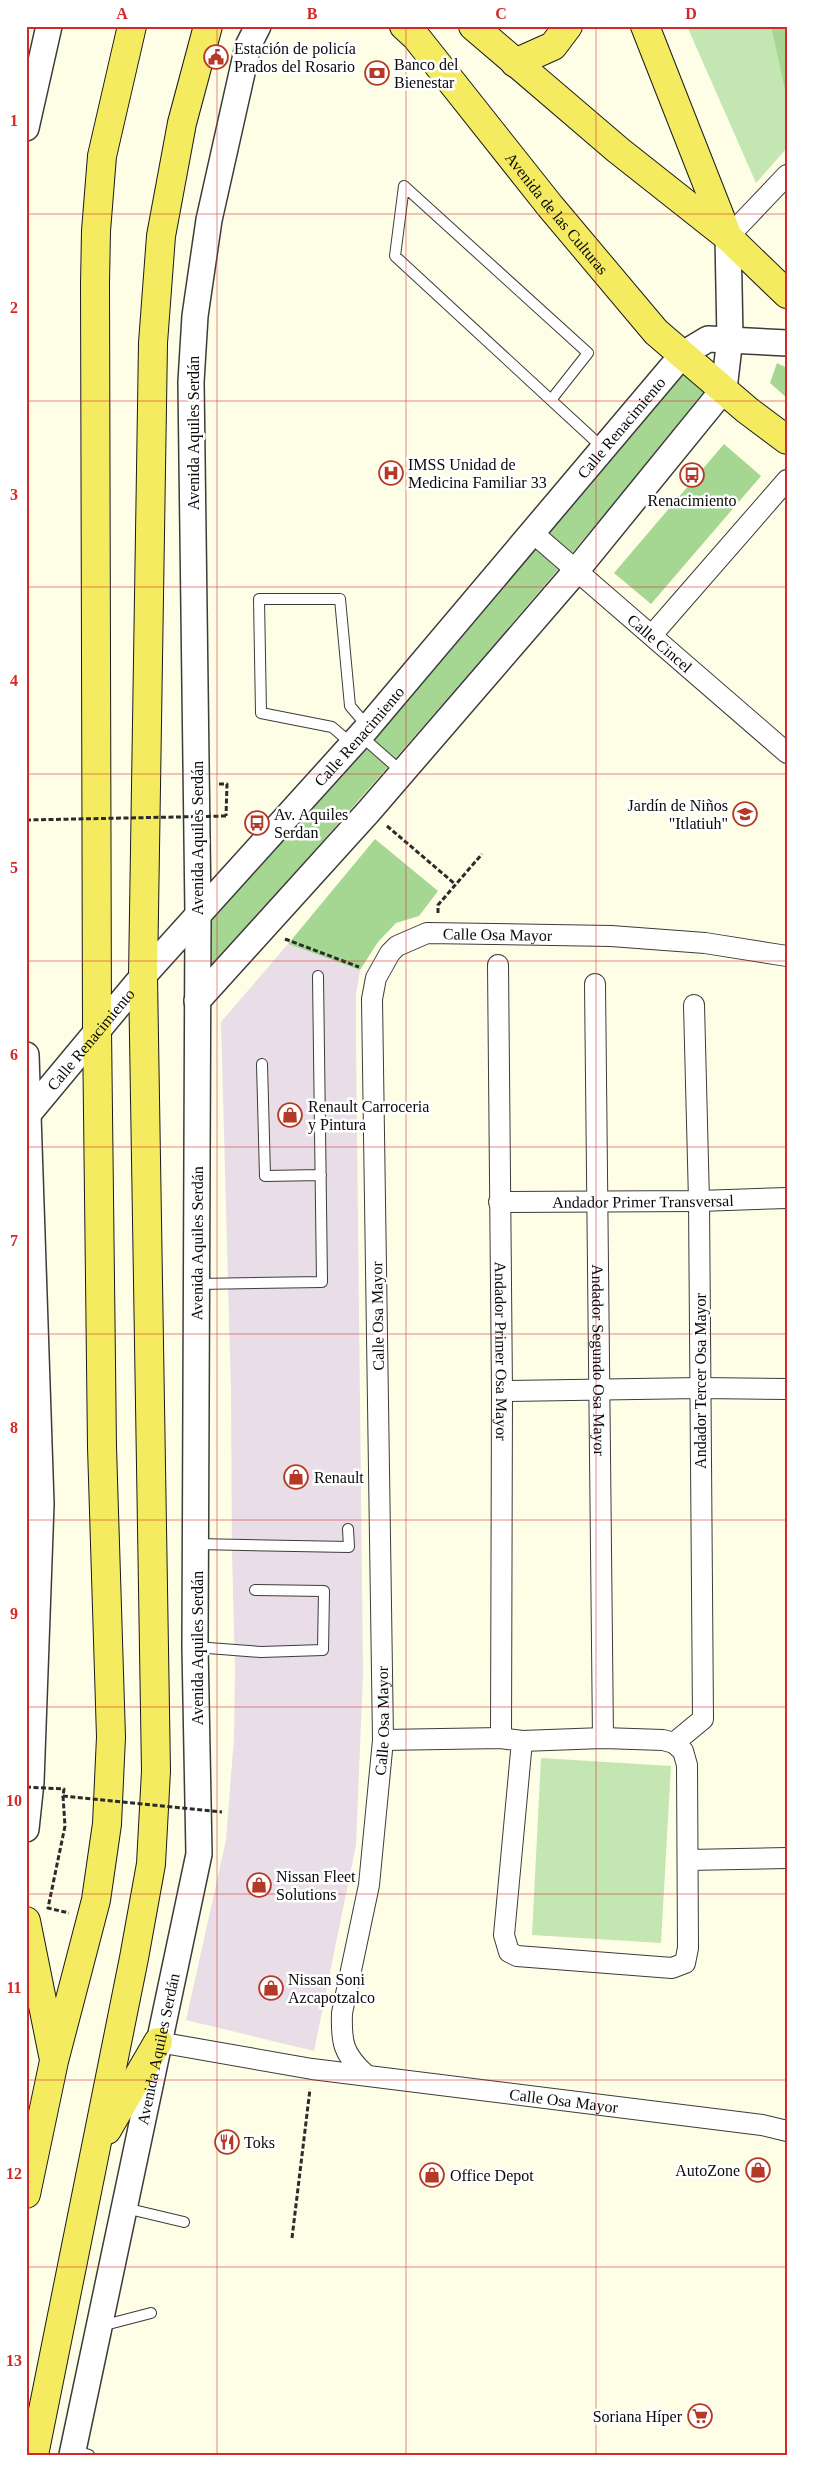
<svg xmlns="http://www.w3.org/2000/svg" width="813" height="2481" font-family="Georgia,serif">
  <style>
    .industrial { fill: #e9dde8 }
    .green { fill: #c4e6b3 }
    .forest { fill: #a5d692 }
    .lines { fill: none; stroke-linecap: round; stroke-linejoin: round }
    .service-casing { stroke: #3c3c3c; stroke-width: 12 }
    .minor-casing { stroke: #3c3c3c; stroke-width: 22 }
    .tertiary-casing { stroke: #3c3c3c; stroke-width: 28 }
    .primary-casing { stroke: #1a1a1a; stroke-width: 30 }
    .path { stroke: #2b2b2b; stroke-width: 3; stroke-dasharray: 5 2.5; stroke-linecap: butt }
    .service { stroke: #fff; stroke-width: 10 }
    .minor { stroke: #fff; stroke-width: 20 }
    .tertiary { stroke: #fff; stroke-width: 25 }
    .primary { stroke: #f5eb60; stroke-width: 28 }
    .path-bridge { stroke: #2b2b2b; stroke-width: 3; stroke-dasharray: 5 2.5; stroke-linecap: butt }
    .grid { fill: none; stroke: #d62828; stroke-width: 1; stroke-opacity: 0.55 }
    .labels { text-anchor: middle; stroke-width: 5; stroke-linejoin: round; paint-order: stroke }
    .poi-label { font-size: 16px; fill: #090909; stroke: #fff; text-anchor: start }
    .street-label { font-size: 16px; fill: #090909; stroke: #fff }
    .neatline { fill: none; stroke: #d62828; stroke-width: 2 }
    .grid-label { font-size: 16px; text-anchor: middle; font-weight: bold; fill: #d62828 }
  </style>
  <rect width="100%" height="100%" fill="#fefee6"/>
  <path class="industrial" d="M288,944L360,970L356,995V1038L363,1674L356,1845L314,2051L186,2020L226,1840L234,1738L235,1668L232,1554L231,1392L221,1022Z"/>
  <path class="green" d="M687,26H787V148L756,183Z
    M541,1758L671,1766L661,1943L532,1935Z"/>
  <path class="forest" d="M771,26H787V98Z
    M777,363L787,368V398L770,383Z
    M684,372L707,391C546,587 380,778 210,968L209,918L367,746Z
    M724,444L761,476L651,604L614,573Z
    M375,839L438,891L419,916L396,923L378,942L360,970L288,944Z"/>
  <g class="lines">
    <g class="service-casing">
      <path id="service" d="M551,400L588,353L404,186L395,256L604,449
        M360,735L402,772
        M352,744L332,727L261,713L259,599H340L350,706L368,727
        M262,1064L265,1176L321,1175
        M197,1284L322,1282L318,976
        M196,1544L349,1547L348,1529
        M195,1647L261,1652L323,1650L324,1591L255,1590
        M125,2208L184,2222
        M101,2326L151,2313
        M73,2450L89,2455"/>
    </g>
    <g class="minor-casing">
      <g id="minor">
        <path d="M728,237L787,175"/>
        <path id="s1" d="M533,533L787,753"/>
        <path d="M652,635L787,480"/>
        <path id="s2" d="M498,965L502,1391L501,1738"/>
        <path id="s3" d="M595,984L603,1738"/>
        <path id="s4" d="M499,1202L699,1201L787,1198"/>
        <path d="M502,1391L700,1388L787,1389"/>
        <path d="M383,1740L501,1738L522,1741L603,1738L663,1740L674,1743L683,1751L687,1765L688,1948L685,1963L672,1968L517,1956L509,1952L504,1935L522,1741"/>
        <path d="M674,1743L703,1719L699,1201L694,1005"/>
        <path d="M688,1860L787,1858"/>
        <path id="s5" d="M158,2042L312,2069L762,2125L787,2131"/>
        <path id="s6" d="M365,2074C343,2054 341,2042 342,2013L369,1885L383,1740L372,999L376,978L390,953L397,946L427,933L611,936L705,943L787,956"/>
      </g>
    </g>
    <g class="tertiary-casing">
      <g id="tertiary">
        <path d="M26,128L49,26"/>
        <path d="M197,1001L369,811L576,571L724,389L730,338L728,237"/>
        <path d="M26,1055L41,1504L31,1782L26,1829"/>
        <path id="s7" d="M29,1113L143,976L368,727L683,354L708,339L787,343"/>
        <path id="s8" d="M72,2455L199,1854L195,1647L198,914L191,382L195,316L209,220L248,46L258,26"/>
      </g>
    </g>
    <g class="primary-casing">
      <g id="primary">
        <path id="s9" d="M404,26L416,37L550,206L656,332L747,410L787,440"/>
        <path d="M473,26L618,150L728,237"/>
        <path d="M645,26L728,237L787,294"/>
        <path d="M515,63L553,46L568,26"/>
        <path d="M26,1921L53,2055"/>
        <path d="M107,2130L158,2042"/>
        <path d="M26,2194L54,2061L96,1900L107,1824L111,1737L102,1447L97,1029L95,284L96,231L102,156L132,26"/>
        <path d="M34,2455L134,1958L151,1864L156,1771L143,976L153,343L161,236L182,123L208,26"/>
      </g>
    </g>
    <path class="path" d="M219,784H227L226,816
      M387,826L455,884
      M438,913V905L482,854
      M285,939L359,967
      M63,1796L65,1826L48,1908L69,1913
      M292,2238L310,2089"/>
    <use href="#service" class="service"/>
    <use href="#minor" class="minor"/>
    <use href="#tertiary" class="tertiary"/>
    <use href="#primary" class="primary"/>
    <path class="path-bridge" d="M26,820L226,816
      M26,1787L64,1789L63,1796L222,1812"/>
  </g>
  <path class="grid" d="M217,26V2455M406,26V2455M596,26V2455M26,214H787M26,401H787M26,587H787M26,774H787M26,961H787M26,1147H787M26,1334H787M26,1520H787M26,1707H787M26,1894H787M26,2080H787M26,2267H787"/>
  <defs>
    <g id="civic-ring" transform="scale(1.25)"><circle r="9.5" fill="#fff" stroke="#b43927" stroke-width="1.5"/><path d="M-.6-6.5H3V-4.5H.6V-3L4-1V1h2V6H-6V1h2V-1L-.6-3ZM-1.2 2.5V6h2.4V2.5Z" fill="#b43927"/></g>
    <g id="bank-ring" transform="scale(1.25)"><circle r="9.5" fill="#fff" stroke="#b43927" stroke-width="1.5"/><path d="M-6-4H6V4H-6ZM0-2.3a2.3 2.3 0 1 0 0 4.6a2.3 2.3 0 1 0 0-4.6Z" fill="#b43927"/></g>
    <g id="hospital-ring" transform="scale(1.25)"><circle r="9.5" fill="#fff" stroke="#b43927" stroke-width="1.5"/><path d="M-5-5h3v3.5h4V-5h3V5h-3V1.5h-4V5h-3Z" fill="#b43927"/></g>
    <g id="bus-ring" transform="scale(1.25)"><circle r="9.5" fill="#fff" stroke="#b43927" stroke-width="1.5"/><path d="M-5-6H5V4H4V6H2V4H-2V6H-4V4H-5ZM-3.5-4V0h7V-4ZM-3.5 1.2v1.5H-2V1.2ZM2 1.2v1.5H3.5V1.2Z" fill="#b43927"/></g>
    <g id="school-ring" transform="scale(1.25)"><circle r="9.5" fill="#fff" stroke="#b43927" stroke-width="1.5"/><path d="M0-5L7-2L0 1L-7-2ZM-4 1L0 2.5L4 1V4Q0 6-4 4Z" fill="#b43927"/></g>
    <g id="shop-ring" transform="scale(1.25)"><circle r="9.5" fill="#fff" stroke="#b43927" stroke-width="1.5"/><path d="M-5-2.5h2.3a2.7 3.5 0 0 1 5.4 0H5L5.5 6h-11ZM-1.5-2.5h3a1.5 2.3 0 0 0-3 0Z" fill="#b43927"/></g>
    <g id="restaurant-ring" transform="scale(1.25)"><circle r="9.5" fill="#fff" stroke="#b43927" stroke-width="1.5"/><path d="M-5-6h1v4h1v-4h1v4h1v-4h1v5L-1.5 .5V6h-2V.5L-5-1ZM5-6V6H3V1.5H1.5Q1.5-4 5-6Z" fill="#b43927"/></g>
    <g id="supermarket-ring" transform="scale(1.25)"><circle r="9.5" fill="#fff" stroke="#b43927" stroke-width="1.5"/><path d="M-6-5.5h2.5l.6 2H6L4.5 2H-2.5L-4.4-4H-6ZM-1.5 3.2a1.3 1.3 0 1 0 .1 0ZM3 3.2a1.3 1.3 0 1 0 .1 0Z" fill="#b43927"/></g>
  </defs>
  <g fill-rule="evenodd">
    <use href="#civic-ring" x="216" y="57"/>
    <use href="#bank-ring" x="377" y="73"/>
    <use href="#hospital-ring" x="391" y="473"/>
    <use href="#bus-ring" x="692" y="475"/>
    <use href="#school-ring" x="745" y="814"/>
    <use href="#bus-ring" x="257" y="823"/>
    <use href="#shop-ring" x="290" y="1115"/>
    <use href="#shop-ring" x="296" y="1477"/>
    <use href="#shop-ring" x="259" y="1885"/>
    <use href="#shop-ring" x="271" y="1988"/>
    <use href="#restaurant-ring" x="227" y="2142"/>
    <use href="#shop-ring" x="758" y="2170"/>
    <use href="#shop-ring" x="432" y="2175"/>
    <use href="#supermarket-ring" x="700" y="2416"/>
  </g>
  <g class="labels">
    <g class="poi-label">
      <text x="234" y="54">Estación de policía<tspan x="234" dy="18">Prados del Rosario</tspan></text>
      <text x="394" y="70">Banco del<tspan x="394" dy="18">Bienestar</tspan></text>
      <text x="408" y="470">IMSS Unidad de<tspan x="408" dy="18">Medicina Familiar 33</tspan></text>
      <text x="692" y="506" text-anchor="middle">Renacimiento</text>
      <text x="728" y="811" text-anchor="end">Jardín de Niños<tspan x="728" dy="18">"Itlatiuh"</tspan></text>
      <text x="274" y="820">Av. Aquiles<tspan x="274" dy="18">Serdan</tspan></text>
      <text x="308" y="1112">Renault Carroceria<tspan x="308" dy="18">y Pintura</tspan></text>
      <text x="314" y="1483">Renault</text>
      <text x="276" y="1882">Nissan Fleet<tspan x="276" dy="18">Solutions</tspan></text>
      <text x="288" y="1985">Nissan Soni<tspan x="288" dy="18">Azcapotzalco</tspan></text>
      <text x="244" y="2148">Toks</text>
      <text x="740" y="2176" text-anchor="end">AutoZone</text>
      <text x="450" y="2181">Office Depot</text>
      <text x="682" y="2422" text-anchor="end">Soriana Híper</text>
    </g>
    <g class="street-label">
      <text dy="6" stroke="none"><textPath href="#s9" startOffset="242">Avenida de las Culturas</textPath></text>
      <text dy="6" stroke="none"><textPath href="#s7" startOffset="906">Calle Renacimiento</textPath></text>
      <text transform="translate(193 433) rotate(-90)" y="6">Avenida Aquiles Serdán</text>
      <text dy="6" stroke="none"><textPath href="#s1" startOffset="168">Calle Cincel</textPath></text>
      <text dy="6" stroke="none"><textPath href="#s7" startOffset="501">Calle Renacimiento</textPath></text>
      <text transform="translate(197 838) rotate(-90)" y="6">Avenida Aquiles Serdán</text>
      <text dy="6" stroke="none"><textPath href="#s6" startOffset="1249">Calle Osa Mayor</textPath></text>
      <text dy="6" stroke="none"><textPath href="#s7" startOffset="96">Calle Renacimiento</textPath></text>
      <text dy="6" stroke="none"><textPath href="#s4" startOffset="144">Andador Primer Transversal</textPath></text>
      <text dy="6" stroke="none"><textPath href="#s8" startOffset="1225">Avenida Aquiles Serdán</textPath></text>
      <text transform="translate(377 1316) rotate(-91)" y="6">Calle Osa Mayor</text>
      <text dy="6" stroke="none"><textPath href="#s2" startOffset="386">Andador Primer Osa Mayor</textPath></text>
      <text dy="6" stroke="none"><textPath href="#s3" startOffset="376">Andador Segundo Osa Mayor</textPath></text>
      <text transform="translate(700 1381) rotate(-90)" y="6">Andador Tercer Osa Mayor</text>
      <text transform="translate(197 1648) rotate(-90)" y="6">Avenida Aquiles Serdán</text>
      <text dy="6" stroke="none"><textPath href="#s6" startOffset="364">Calle Osa Mayor</textPath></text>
      <text dy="6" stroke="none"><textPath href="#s8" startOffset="415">Avenida Aquiles Serdán</textPath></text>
      <text dy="6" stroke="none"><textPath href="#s5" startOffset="410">Calle Osa Mayor</textPath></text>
    </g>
  </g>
  <rect width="813" height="2481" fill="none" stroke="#ffffff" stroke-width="55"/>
  <rect x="28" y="28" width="758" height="2426" class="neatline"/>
  <g class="grid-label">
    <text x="122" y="19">A</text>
    <text x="312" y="19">B</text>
    <text x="501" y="19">C</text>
    <text x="691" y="19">D</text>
    <text x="14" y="126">1</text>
    <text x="14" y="313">2</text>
    <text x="14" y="500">3</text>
    <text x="14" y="686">4</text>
    <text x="14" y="873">5</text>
    <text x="14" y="1060">6</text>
    <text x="14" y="1246">7</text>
    <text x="14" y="1433">8</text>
    <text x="14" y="1619">9</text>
    <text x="14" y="1806">10</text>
    <text x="14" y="1993">11</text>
    <text x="14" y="2179">12</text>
    <text x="14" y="2366">13</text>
  </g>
</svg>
